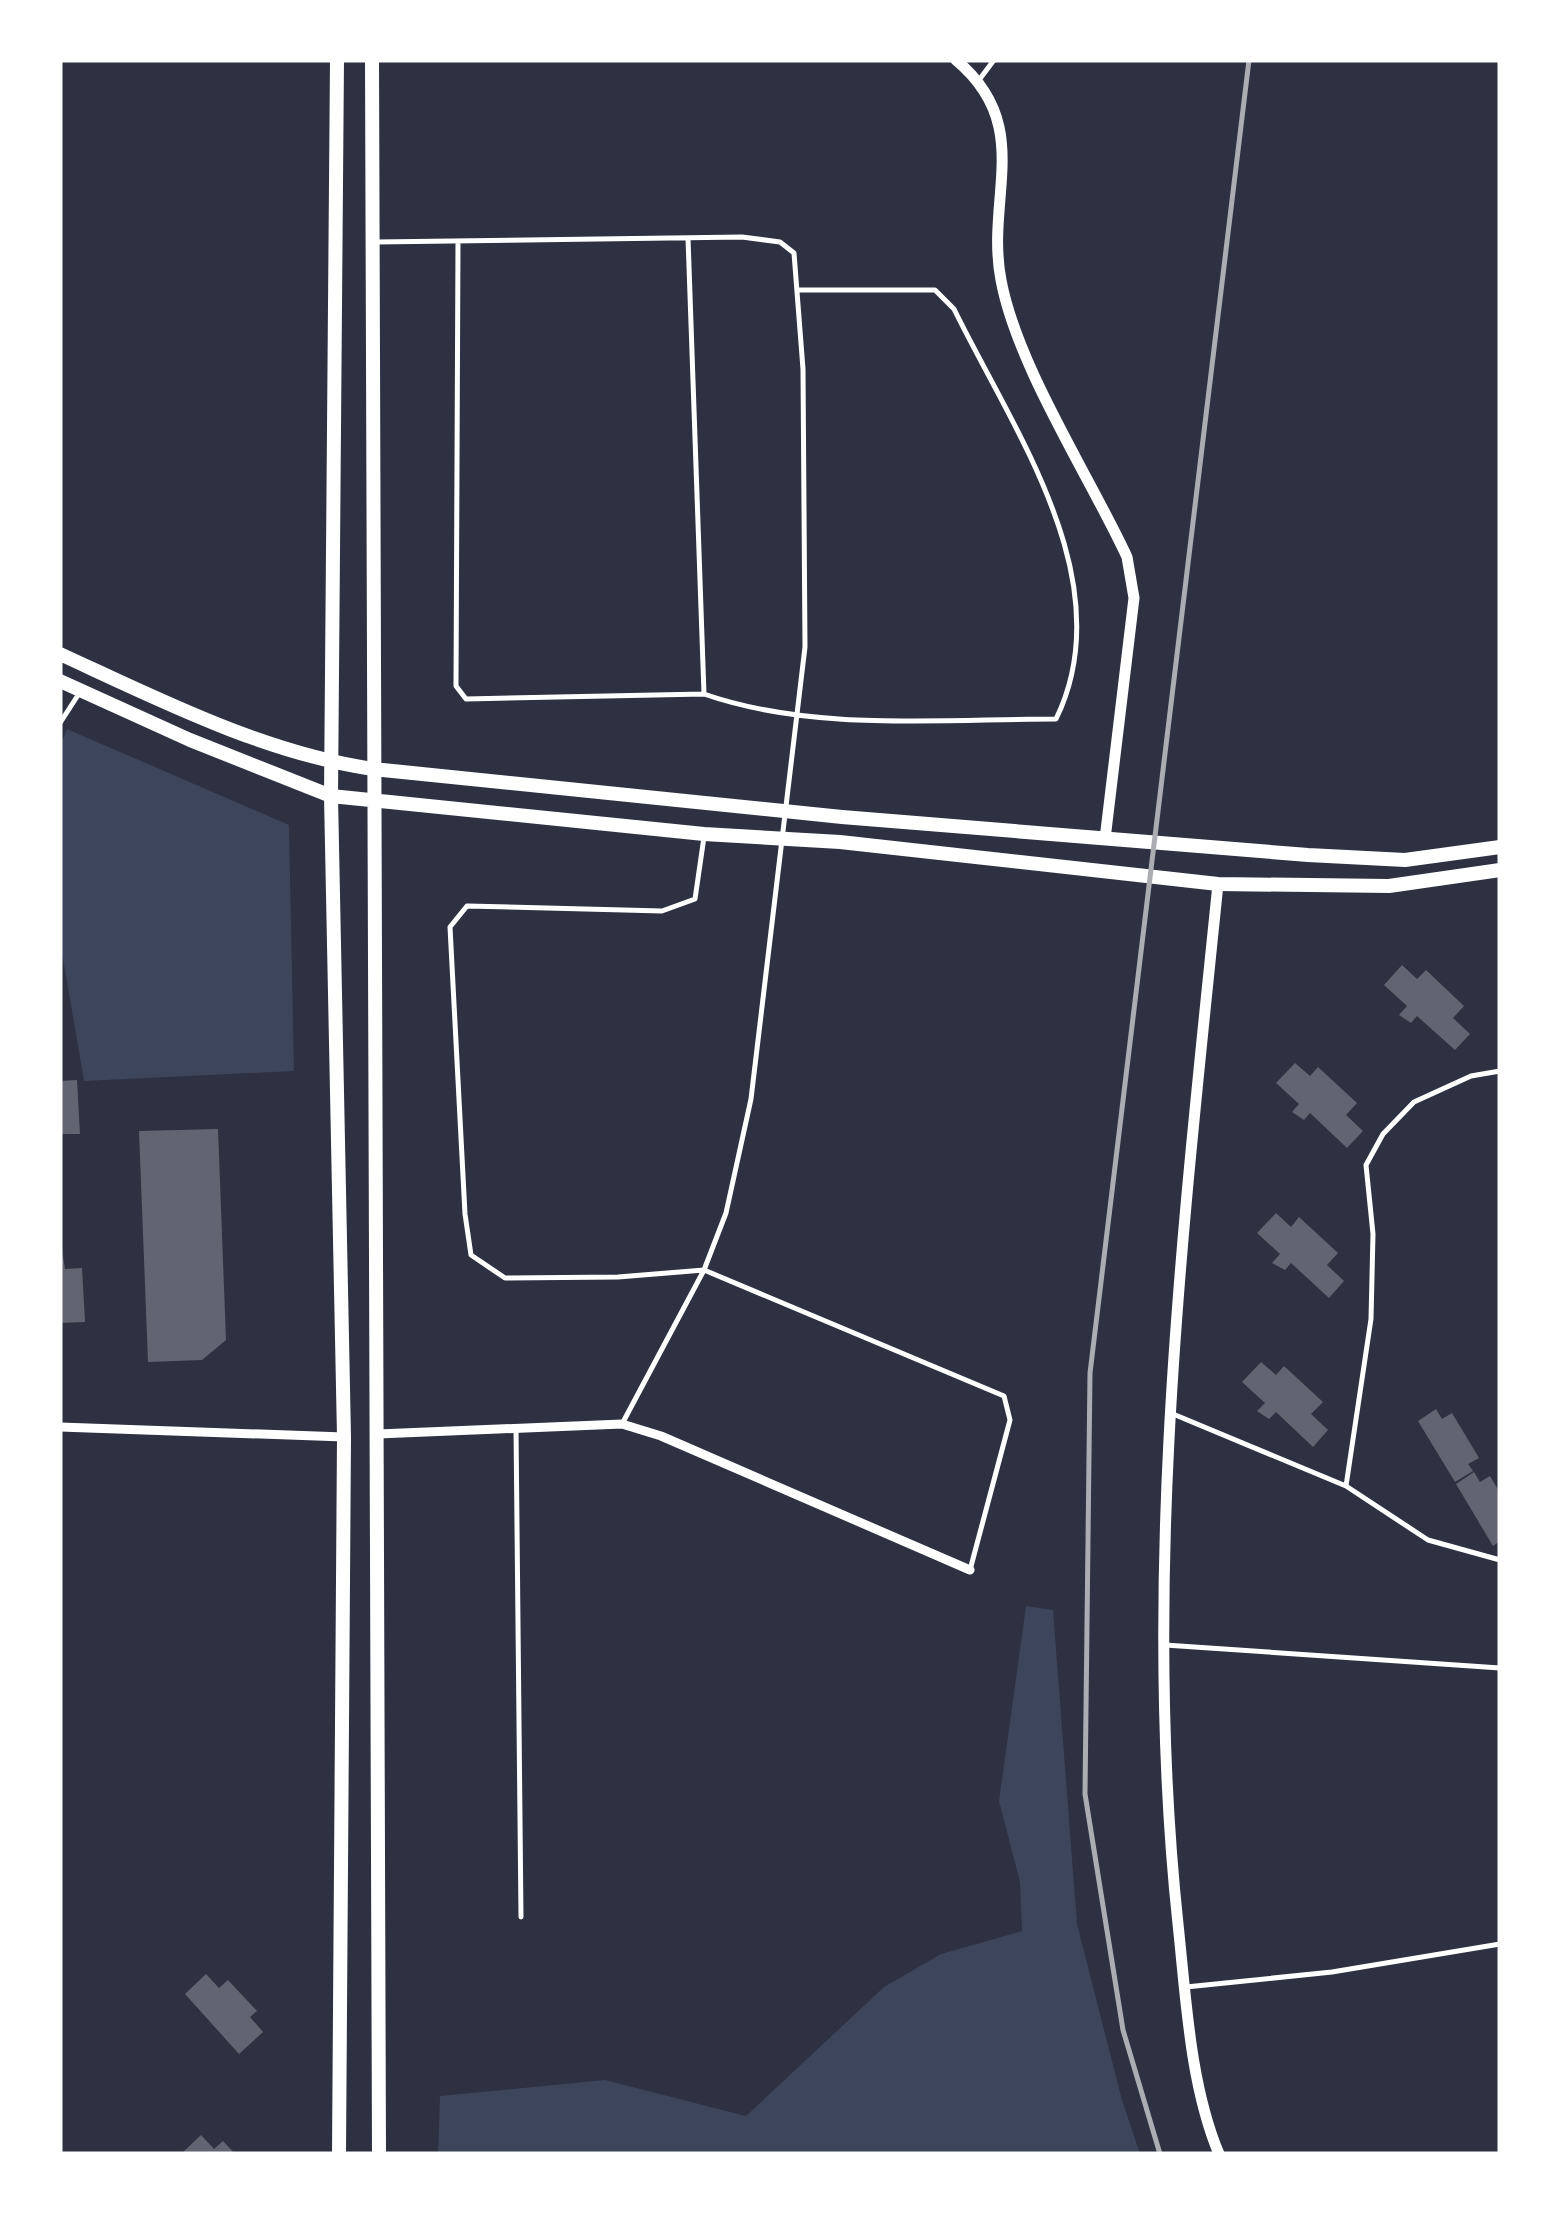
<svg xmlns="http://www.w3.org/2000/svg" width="1560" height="2214" font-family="'Source Sans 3',sans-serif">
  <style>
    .green { fill: #3c4559 }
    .building { fill: #626471 }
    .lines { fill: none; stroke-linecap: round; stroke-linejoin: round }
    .service { stroke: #fff; stroke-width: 5 }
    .minor { stroke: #fff; stroke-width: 9 }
    .tertiary { stroke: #fff; stroke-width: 11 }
    .primary { stroke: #fff; stroke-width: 14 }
    .rail { stroke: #abadb3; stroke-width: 5 }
  </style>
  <rect width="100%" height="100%" fill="#2d3142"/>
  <path class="green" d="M67,729L289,825L294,1071L84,1081L60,941V746Z
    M1026,1606L1053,1610L1077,1924L1122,2100L1140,2154H438L440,2096L605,2080L746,2116L884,1987L941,1954L1022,1931L1020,1882L999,1801Z"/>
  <path class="building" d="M1402,965L1417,979L1426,970L1464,1006L1453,1018L1470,1034L1455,1050L1417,1016L1411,1023L1399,1015L1407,1006L1384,985Z
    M1295,1063L1310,1076L1318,1067L1357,1103L1346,1115L1363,1131L1347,1148L1310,1113L1304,1120L1292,1112L1299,1104L1276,1083Z
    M77,1080L80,1134H60V1081Z
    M218,1129L226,1340L202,1360L148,1362L139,1131Z
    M1276,1213L1291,1227L1299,1217L1338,1253L1327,1265L1344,1281L1329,1298L1291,1263L1285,1270L1272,1263L1280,1254L1257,1233Z
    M60,1237L65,1269L82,1268L85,1322L60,1323Z
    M1261,1362L1276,1375L1284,1366L1323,1402L1311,1414L1328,1430L1313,1447L1276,1412L1269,1419L1257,1411L1265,1403L1242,1382Z
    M1436,1409L1442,1419L1452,1413L1479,1458L1468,1464L1473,1471L1455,1482L1418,1421Z
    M1474,1472L1480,1482L1490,1476L1500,1493V1541L1493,1546L1456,1484Z
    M206,1974L219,1988L228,1980L257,2011L250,2017L263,2032L239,2054L185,1994Z
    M201,2135L214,2149L223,2141L235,2154H181Z"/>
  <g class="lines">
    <path class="service" d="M979,80L994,60
      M688,238L704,694
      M458,241L456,686L466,699L704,694C813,732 942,719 1056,719C1123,582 1013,430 954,309L935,290H797
      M376,242L742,237L780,242L794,253L803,369L805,647L751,1099L726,1213L704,1270L622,1424
      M60,723L80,692
      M704,837L695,899L662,911L467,906L450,927L465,1214L471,1255L505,1278L618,1277L704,1270L1004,1396L1010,1420L970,1570
      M1173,1414L1346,1486L1428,1540L1500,1560
      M516,1428L521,1917
      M1346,1486L1371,1319L1373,1234L1366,1165L1383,1134L1414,1102L1471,1076L1500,1071
      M1165,1645L1500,1668
      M1186,1987L1332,1972L1500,1944"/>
    <path class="minor" d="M60,1427L344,1437
      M378,1434L622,1424L661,1436L970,1570"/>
    <path class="tertiary" d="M956,60C1035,126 985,198 1001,280C1017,366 1089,475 1127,557L1134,598L1105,839
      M1218,884C1183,1228 1141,1578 1178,1924C1186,1998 1190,2085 1219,2154"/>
    <path class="primary" d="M337,60L331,796L344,1437L339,2154
      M372,60L379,2154
      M60,654C160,700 264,753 373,769L842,817L1308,855L1405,860L1500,847
      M60,681L190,740L331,796L704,834L840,842L1218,884L1389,886L1500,870"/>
    <path class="rail" d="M1160,2154L1123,2030L1085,1794L1090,1373L1249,60"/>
  </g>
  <rect width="1560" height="2214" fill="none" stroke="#ffffff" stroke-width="125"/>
</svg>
